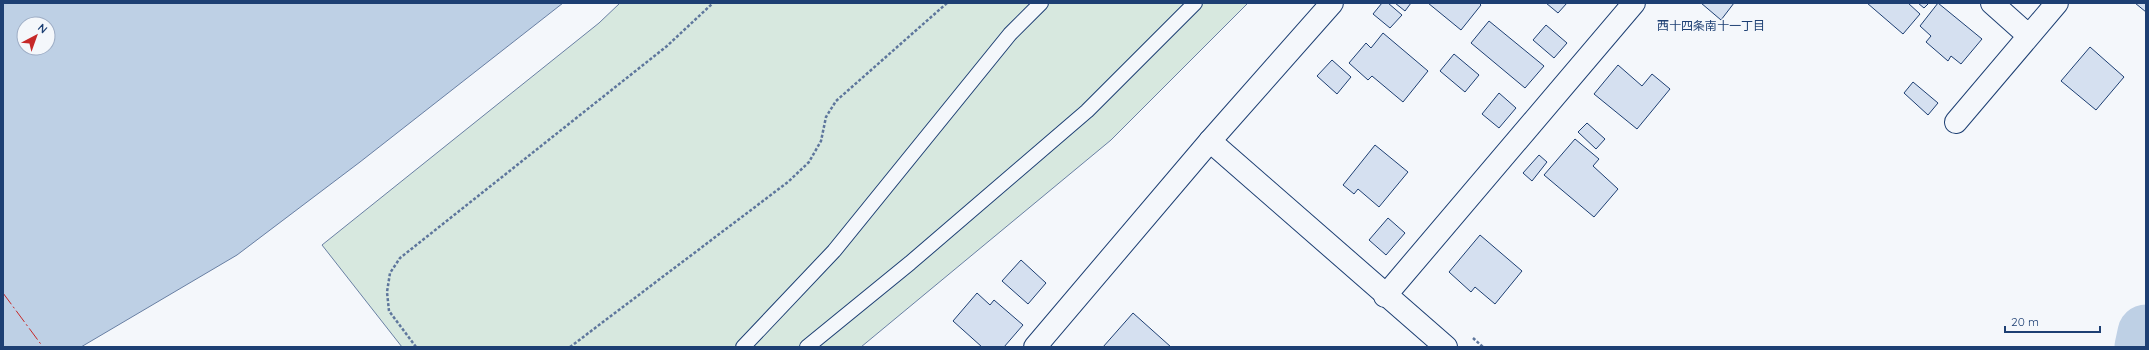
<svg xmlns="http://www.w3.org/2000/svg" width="2149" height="350" font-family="Quicksand,'Noto Sans JP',sans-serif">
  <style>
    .green { fill: #d7e8df; stroke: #687fa3 }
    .water { fill: #bed0e5; stroke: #687fa3; fill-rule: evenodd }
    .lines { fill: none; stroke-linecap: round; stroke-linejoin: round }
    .river { stroke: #bed0e5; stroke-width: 57 }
    .building { fill: #d5e0f0; stroke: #1d3f73 }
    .service-casing { stroke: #1d3f73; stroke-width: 16 }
    .minor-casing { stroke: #1d3f73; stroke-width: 24 }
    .tertiary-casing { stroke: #1d3f73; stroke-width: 24 }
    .path { stroke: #5e769c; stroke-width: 2.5; stroke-dasharray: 3 2; stroke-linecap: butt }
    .service { stroke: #f4f7fb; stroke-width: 14 }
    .minor { stroke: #f4f7fb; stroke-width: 22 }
    .tertiary { stroke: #f4f7fb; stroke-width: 22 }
    .power { stroke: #c62828; stroke-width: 1; stroke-dasharray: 14 3 2 3; stroke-linecap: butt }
    .labels { text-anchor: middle; stroke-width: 3; stroke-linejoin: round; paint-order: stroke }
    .neighbourhood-label { font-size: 12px; fill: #1d3f73; stroke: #f4f7fb }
  </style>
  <rect width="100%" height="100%" fill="#f4f7fb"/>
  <path class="green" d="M620,3H1248L1111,140L861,347H402L322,245L599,23Z"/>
  <path class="water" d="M3,3H563L360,162L237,255L81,347H3ZM24,24H48V48H24Z"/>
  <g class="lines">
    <path class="river" d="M2143,347L2146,333"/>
  </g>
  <path class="building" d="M1382,3H1388L1402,15L1390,28L1373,14Z
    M1395,3H1411L1405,11Z
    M1428,3H1479L1481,5L1461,30Z
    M1546,3H1567L1558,13Z
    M1701,3H1734L1721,20Z
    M1867,3H1908L1920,14L1903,34Z
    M1918,3H1929L1924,8Z
    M1938,3L1982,39L1961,64L1951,56L1948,61L1926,42L1931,36L1920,26Z
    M2135,3H2146V12Z
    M1489,21L1544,66L1525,88L1471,43Z
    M1546,25L1567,43L1554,58L1533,40Z
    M1383,33L1428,71L1403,102L1372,76L1368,80L1349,63L1366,43L1371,48Z
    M2090,47L2124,77L2096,110L2061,81Z
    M1454,54L1479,75L1465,92L1440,71Z
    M1332,60L1351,77L1337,94L1317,76Z
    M1618,65L1642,86L1652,74L1670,89L1637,129L1594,94Z
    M1913,82L1938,103L1928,115L1904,93Z
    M1499,93L1516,108L1499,128L1482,114Z
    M1587,123L1605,139L1596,149L1578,132Z
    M1575,139L1599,159L1593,166L1618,189L1594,217L1544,175Z
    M1375,145L1408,172L1379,207L1358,189L1354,194L1343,185Z
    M1539,155L1547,162L1532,181L1523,173Z
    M1388,218L1405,233L1386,255L1369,240Z
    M1480,235L1522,271L1495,304L1475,287L1471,292L1449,272Z
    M1021,260L1046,283L1028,304L1002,281Z
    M977,293L990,305L994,300L1023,325L1004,347H982L953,321Z
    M1133,313L1171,347H1103Z"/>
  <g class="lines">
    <g class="service-casing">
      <path id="service" d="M743,347L834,251L1010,34L1041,3
        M807,347L910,263L1087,111L1195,3"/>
    </g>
    <g class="minor-casing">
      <path id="minor" d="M1992,3L2029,36
        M1956,122L2057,3
        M1385,296L1634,3
        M1035,347L1210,141L1332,3"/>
    </g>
    <g class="tertiary-casing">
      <path id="tertiary" d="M1210,141L1446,347"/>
    </g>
    <path class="path" d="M1473,338L1483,347
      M416,347L389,311L387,292L390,273L400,258L667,46L713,3
      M570,347L788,182L809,162L821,141L826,117L836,101L947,3"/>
    <use href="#service" class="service"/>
    <use href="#minor" class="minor"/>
    <use href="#tertiary" class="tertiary"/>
    <path class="power" d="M3,293L43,347"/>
  </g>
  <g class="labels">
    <g class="neighbourhood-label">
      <text x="1711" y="30">西十四条南十一丁目</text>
    </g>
  </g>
  <rect width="2149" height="350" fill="none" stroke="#1d3f73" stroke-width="8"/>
  <g transform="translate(36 36) rotate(41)"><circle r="19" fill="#f4f7fb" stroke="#9eadc5"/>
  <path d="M0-3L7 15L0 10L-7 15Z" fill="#c62828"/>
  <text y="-6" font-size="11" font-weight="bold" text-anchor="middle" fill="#1d3f73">N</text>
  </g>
  <path d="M2005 326v6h95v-6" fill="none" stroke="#1d3f73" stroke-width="2"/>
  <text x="2011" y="326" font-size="12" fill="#1d3f73" stroke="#f4f7fb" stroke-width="3" paint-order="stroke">20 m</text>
</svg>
